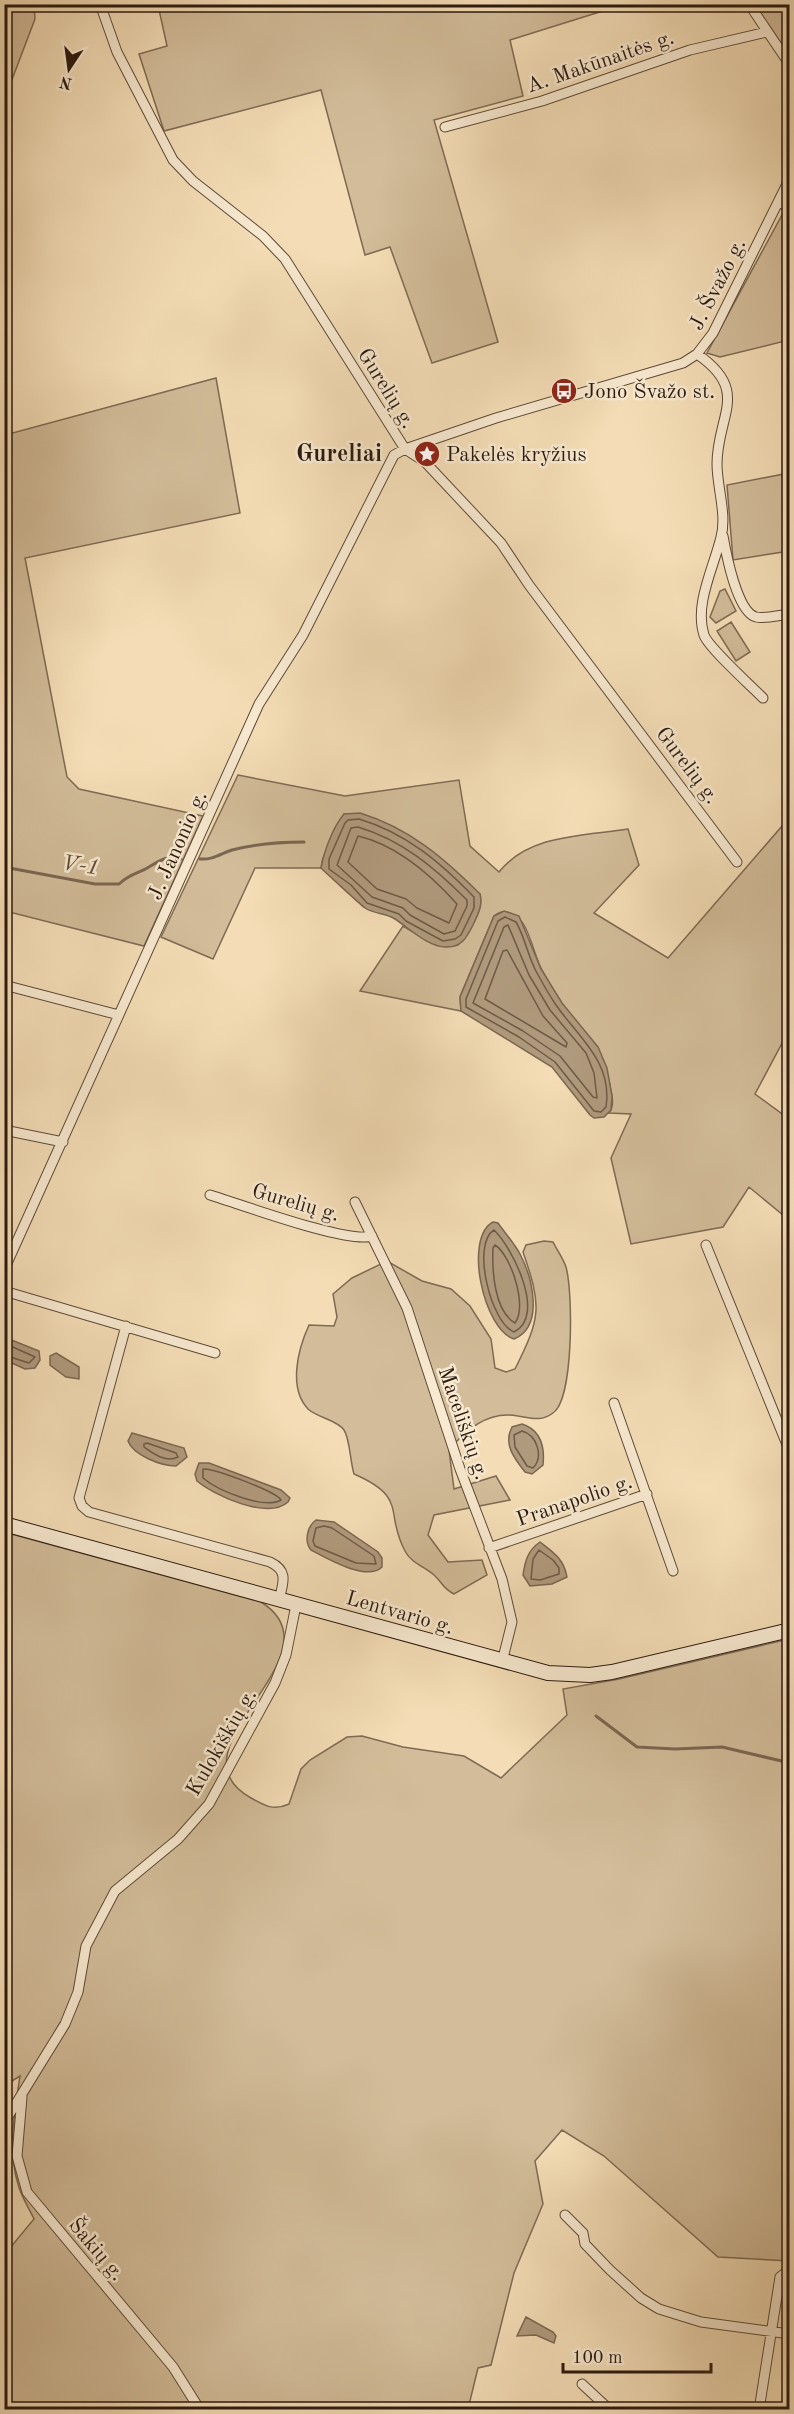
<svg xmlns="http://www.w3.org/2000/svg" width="794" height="2414" font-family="'Old Standard TT',serif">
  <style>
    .green { fill: #d2bc99; stroke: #7e6a54; stroke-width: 1.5 }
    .water { fill: #b09a7d; stroke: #7b6651; stroke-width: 1.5 }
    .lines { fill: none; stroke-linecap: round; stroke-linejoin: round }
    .shore { stroke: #6e5a46; stroke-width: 1.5 }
    .stream { stroke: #7b6651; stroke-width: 3 }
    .street-casing { stroke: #5d4a38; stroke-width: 11 }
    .secondary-casing { stroke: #2b190e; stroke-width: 16 }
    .street { stroke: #f8e9d0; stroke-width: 9 }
    .secondary { stroke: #f8e9d0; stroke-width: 14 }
    .labels { text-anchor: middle; stroke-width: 5; stroke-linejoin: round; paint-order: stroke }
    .street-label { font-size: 21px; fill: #2b190e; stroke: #f8e9d0 }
    .poi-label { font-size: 21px; fill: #2b190e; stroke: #f8e9d0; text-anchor: start }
    .water-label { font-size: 22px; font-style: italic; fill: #604d3a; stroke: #f8e9d0 }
    .quarter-label { font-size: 24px; font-weight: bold; fill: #2b190e; stroke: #f8e9d0 }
  </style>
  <rect width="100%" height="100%" fill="#f4ddb6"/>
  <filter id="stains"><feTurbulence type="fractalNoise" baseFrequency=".00333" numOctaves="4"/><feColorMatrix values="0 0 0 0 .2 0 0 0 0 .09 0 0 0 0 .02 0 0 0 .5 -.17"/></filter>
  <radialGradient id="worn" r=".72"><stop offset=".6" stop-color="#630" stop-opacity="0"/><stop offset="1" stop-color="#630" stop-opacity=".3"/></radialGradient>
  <path class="green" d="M5,4L34,5L35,19L5,98Z
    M158,5H622L510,40L523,96L434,120L498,342L432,363L390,247L365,255L321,90L164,131L139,54L167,46Z
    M755,5H789V56Z
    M789,202V340L720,357L707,353Z
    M216,378L240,513L25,558L67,777L79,789L203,816L144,946L5,911V435Z
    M789,473V551L733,560L727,485Z
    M725,589L736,611L716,623L710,617L720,591Z
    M731,622L750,652L736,661L717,631Z
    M238,775L345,796L459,780L470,846L499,872C529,834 584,836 628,829L639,865L594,913L668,958L789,818V1030L755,1094L789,1119V1220L749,1187L723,1227L631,1244L611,1158L631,1114L609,1113C615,1105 612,1096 610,1086C603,1047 585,1034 562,1004C555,994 549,982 543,972C535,959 530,930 521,921C512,912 504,908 494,916L460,997L461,1011L360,991L403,926C420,936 438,951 458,945C468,930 484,913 480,894L344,814L323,858L321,868H255L213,959L161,937Z
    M544,1241L553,1242C557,1250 563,1258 566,1267C573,1291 574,1399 553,1413C541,1422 531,1418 518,1416C489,1410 466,1429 449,1450L454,1489L496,1476L510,1500L434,1515L428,1535L448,1562L482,1560L487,1575L454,1594C443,1589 442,1582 434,1575C425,1567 411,1563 405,1551C384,1512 409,1498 354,1474C350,1461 350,1439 344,1430C337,1420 318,1418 308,1409C288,1388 298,1349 309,1325L334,1326L337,1317L333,1294L352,1278L387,1261L422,1281L451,1289L470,1306L491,1339L495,1368L506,1372L515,1369C541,1317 542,1307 523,1252L526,1245Z
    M4,1532L261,1602C346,1655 163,1749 251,1798C265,1806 274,1811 289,1804L301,1769L310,1760L347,1737L362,1736L403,1747L464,1756L501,1778L567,1715L563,1689L619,1679L789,1639V2261L718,2257L604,2156L562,2130L535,2161L543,2204L514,2273L491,2365L478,2368L468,2409H5V2254L34,2219C29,2208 21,2196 18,2184C7,2149 15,2111 20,2076L4,2086Z"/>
  <path class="water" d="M360,813C409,828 444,858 480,894C483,906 478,914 473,925C467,937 462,947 447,947C429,948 409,928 395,919C386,913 374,914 365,908C362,906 324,871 321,868C324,851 333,827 344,814Z
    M504,911L519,916L541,969L562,1003L598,1047L607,1068L612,1096L611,1110L604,1117L594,1118L590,1115L552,1067L461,1011L460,997L494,916Z
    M493,1222L498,1223C505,1233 514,1243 520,1254C532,1277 545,1326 514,1339C484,1330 463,1238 493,1222Z
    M4,1337L39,1351L40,1360L35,1368L25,1369L5,1360Z
    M56,1353L79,1367V1379L66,1377L50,1365V1356Z
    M522,1424C541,1430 545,1446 543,1465L532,1474L525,1472C514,1458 503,1444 512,1427Z
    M132,1433L184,1448L187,1457L176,1466C161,1466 133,1455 128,1441Z
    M199,1463H209L281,1490L290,1498L288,1502C268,1520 215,1496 197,1481L195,1474Z
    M316,1520L334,1522L378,1552L382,1558V1567C367,1582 326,1558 311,1550C304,1542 307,1526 316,1520Z
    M540,1542C553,1552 564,1559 567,1577L552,1584L530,1586L523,1575C525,1561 528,1550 540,1542Z
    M526,2317L553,2332L556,2336L554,2343L536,2335L517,2336Z"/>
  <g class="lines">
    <path class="shore" d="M359,819C406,833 440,862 474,897V908L461,935L455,939L443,941L406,921L399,914L367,903L351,885L329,869V859L345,823L348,820Z
      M358,827C402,840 435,868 467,900V906L455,931L444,934L410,915L403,908L372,897L337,865L351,828Z
      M358,836C397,845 431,875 457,904L449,923L417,908L406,899L377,889L348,862Z
      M505,917L516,922C525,937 528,957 537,973C543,984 549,995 556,1005C578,1037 613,1062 606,1107L601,1112L594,1111L555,1062L519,1037L466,1007V999L498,921Z
      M508,925L529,975L550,1010L586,1053L594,1073L597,1098L593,1097L560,1056L523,1031L473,1003L504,927Z
      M507,950L543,1016L567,1043L566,1047L485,999L503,951Z
      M494,1230C512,1247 547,1316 514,1332C491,1323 471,1244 494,1230Z
      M495,1245C511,1255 528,1307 515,1323C494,1311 492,1270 493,1248Z
      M4,1343L35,1357L29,1363L4,1355
      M522,1431C537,1435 544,1457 533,1468L527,1466L515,1447L514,1435Z
      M147,1443L176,1453L178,1457C166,1463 154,1454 144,1447V1444Z
      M203,1469C214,1468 277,1492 281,1500C264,1510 217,1490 203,1478Z
      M324,1526L332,1528L374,1556L376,1564L356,1563L315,1546L313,1541L316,1528Z
      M539,1550L553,1560L559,1568V1574L540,1580L531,1579L533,1559Z"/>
    <path class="stream" d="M200,859C213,860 220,854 232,850C255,844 281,842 304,842
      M4,867L95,884H119C131,873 138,874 149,867C162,859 166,856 181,859
      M596,1716L637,1747L675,1749L722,1747L790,1763"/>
    <g class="street-casing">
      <path id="street" d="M100,4L117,52L173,160L193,181L263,236L285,259L405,449L425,462L501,543L529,585L737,862
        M749,4L790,65
        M445,127L542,101L690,50L767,32
        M778,203L790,205
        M697,354C751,391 717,415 717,464C717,487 727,515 721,537C714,567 694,604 704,635C708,647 751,686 763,698
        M723,536C726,553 737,612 756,617C765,619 780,615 790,614
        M4,985L119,1015
        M4,1130L63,1142
        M210,1195C240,1204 348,1244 372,1236
        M355,1202L407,1308L460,1469L502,1579L512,1622L502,1662
        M706,1245L790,1452
        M4,1270L259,704L303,635L394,455L405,449L496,418L683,363L697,354L713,333L790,178
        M4,1291L215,1353
        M126,1326L79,1498L82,1506L89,1512L270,1562C289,1571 283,1583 279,1600
        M614,1403L673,1571
        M489,1548L647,1494
        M22,2097L17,2156L27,2192L173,2367L200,2410
        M4,2123L65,2024L78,1992L86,1946L115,1891L178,1839L209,1804L275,1683L286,1655L296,1605
        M565,2215L583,2233L585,2244L610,2270L641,2298L659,2309L701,2322L790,2334
        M582,2384L610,2410
        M759,2410L780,2277L790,2269"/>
    </g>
    <g class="secondary-casing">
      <path id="secondary" d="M4,1524L548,1673L590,1675L612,1672L790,1630"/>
    </g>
    <use href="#street" class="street"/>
    <use href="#secondary" class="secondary"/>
  </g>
  <defs>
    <g id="bus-disc" transform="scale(1.35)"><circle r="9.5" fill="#8f2418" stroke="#f8e9d0"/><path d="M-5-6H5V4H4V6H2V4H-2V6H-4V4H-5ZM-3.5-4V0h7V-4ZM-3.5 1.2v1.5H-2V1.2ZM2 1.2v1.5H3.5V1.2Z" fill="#fff"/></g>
    <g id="sight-disc" transform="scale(1.35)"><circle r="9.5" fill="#8f2418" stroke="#f8e9d0"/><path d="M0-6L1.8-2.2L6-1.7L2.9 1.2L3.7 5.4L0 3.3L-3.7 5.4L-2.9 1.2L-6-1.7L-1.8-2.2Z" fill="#fff"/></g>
  </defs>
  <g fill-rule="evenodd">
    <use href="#bus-disc" x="564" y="391"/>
    <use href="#sight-disc" x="427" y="454"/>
  </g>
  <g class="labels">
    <g class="street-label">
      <text transform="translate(600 61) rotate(-19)" y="7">A. Makūnaitės g.</text>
      <text transform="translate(717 284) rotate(-63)" y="7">J. Švažo g.</text>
      <text transform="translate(387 388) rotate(58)" y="7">Gurelių g.</text>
      <text transform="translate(688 765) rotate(53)" y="7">Gurelių g.</text>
      <text transform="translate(177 845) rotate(-66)" y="7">J. Janonio g.</text>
      <text transform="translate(296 1202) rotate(16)" y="7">Gurelių g.</text>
      <text transform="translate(464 1423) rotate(71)" y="7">Maceliškių g.</text>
      <text transform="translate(574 1500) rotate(-19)" y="7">Pranapolio g.</text>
      <text transform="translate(400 1612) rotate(16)" y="7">Lentvario g.</text>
      <text transform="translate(221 1742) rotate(-60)" y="7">Kulokiškių g.</text>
      <text transform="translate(97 2249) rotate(50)" y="7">Šakių g.</text>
    </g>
    <g class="poi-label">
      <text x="584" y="398">Jono Švažo st.</text>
      <text x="446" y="461">Pakelės kryžius</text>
    </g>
    <g class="water-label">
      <text transform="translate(81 864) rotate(8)" y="8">V-1</text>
    </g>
    <g class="quarter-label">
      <text x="339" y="461">Gureliai</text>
    </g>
  </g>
  <rect width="794" height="2414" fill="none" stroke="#f4ddb6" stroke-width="24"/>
  <rect x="6" y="6" width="782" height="2402" fill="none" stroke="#2b190e" stroke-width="3"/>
  <rect x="12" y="12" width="770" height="2390" fill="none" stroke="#2b190e" stroke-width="1.5"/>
  <g transform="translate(69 69) rotate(193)" stroke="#f8e9d0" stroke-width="4.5" paint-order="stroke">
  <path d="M0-4.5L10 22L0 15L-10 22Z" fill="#2b190e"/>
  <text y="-9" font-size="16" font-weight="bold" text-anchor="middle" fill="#2b190e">N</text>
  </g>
  <path d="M563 2363v9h148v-9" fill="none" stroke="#2b190e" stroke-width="3"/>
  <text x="572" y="2363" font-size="18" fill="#2b190e" stroke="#f8e9d0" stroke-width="4.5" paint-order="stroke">100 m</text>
  <rect width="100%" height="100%" filter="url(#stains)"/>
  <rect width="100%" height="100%" fill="url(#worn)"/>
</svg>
